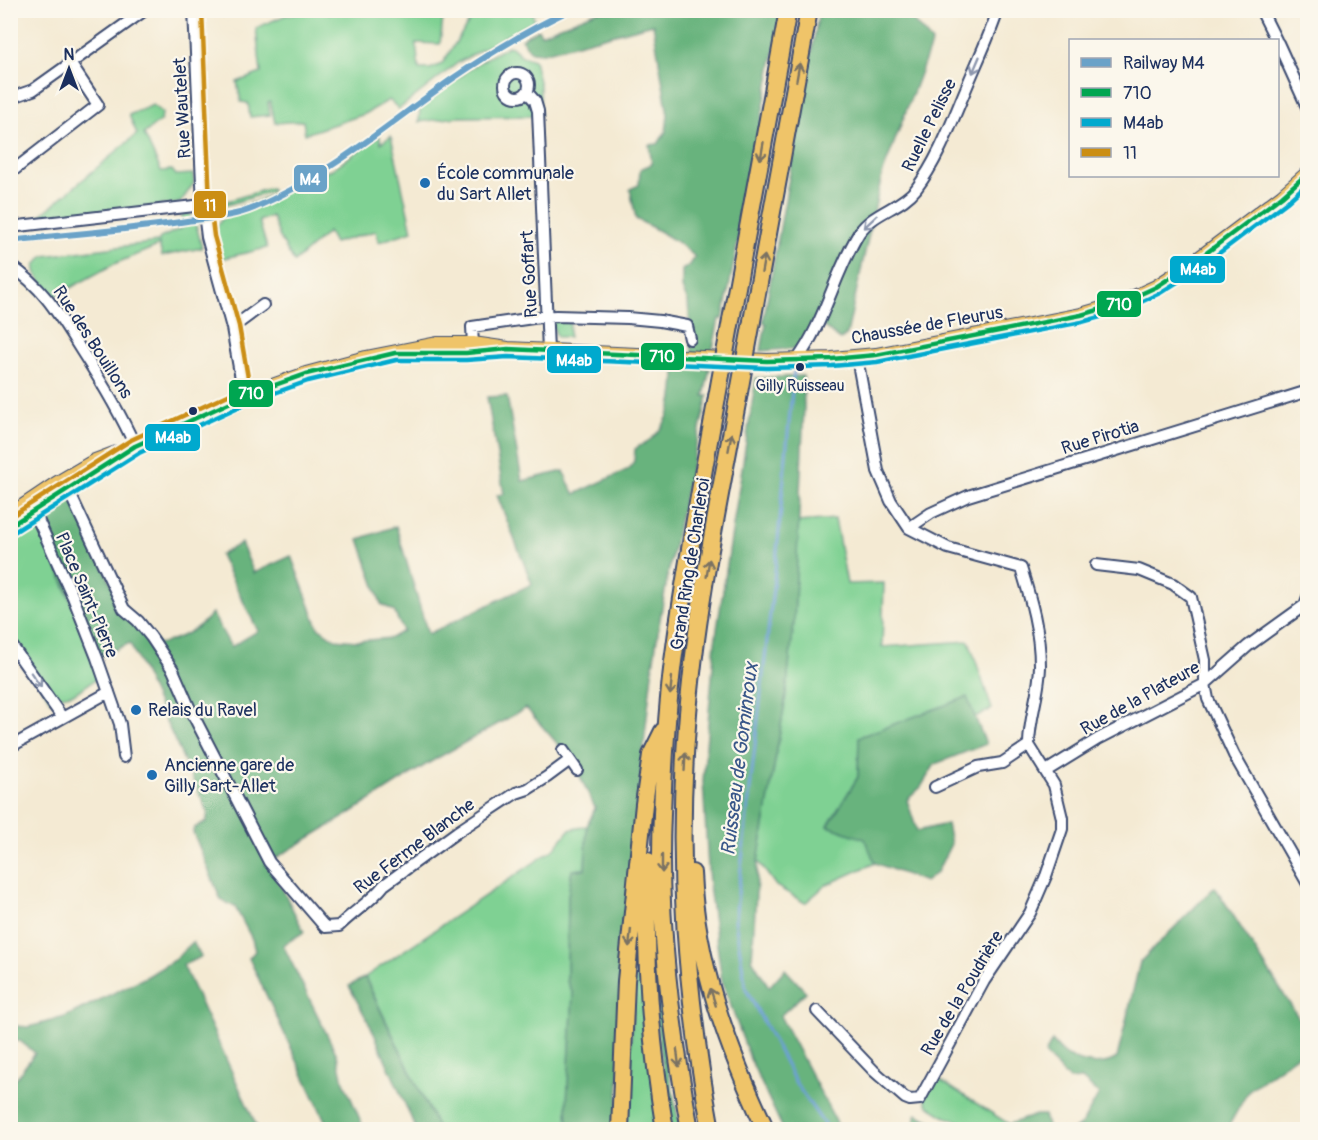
<svg xmlns="http://www.w3.org/2000/svg" width="1318" height="1140" font-family="Pangolin,sans-serif">
  <style>
    .green { fill: #7fd193; stroke: #4d8078; stroke-width: 1.5 }
    .forest { fill: #67b37d; stroke: #41716e; stroke-width: 1.5 }
    .lines { fill: none; stroke-linecap: round; stroke-linejoin: round }
    .stream { stroke: #6d9fd8; stroke-width: 3 }
    .minor-casing { stroke: #3c4b70; stroke-width: 14 }
    .major-casing { stroke: #3c4b70; stroke-width: 16 }
    .highway-casing { stroke: #3c4b70; stroke-width: 20 }
    .minor { stroke: #fff; stroke-width: 10 }
    .major { stroke: #efc469; stroke-width: 14 }
    .highway { stroke: #efc469; stroke-width: 16 }
    .highway-bridge-casing { stroke: #3c4b70; stroke-width: 20; stroke-linecap: butt }
    .highway-bridge { stroke: #efc469; stroke-width: 16 }
    .bus-1-casing { stroke: #fbf7ec; stroke-width: 9 }
    .bus-2-casing { stroke: #fbf7ec; stroke-width: 9 }
    .bus-3-casing { stroke: #fbf7ec; stroke-width: 9 }
    .bus-1 { stroke: #00a651; stroke-width: 4.5 }
    .bus-2 { stroke: #00a9ce; stroke-width: 4.5 }
    .bus-3 { stroke: #cb8e13; stroke-width: 4.5 }
    .rail-1-casing { stroke: #fbf7ec; stroke-width: 10 }
    .rail-1 { stroke: #6aa2c8; stroke-width: 6 }
    .oneway { stroke: #8d97ae }
    .oneway2 { stroke: #7a7263 }
    .poi-dot { fill: #1f6fb2; stroke: #fbf7ec; stroke-width: 2 }
    .bus-dot { fill: #1b2f5e; stroke: #fbf7ec; stroke-width: 2 }
    .labels { text-anchor: middle; stroke-width: 4.5; stroke-linejoin: round; paint-order: stroke }
    .bus-label { font-size: 16px; fill: #1b2f5e; stroke: #fbf7ec }
    .street-label { font-size: 18px; fill: #1b2f5e; stroke: #fbf7ec }
    .poi-label { font-size: 18px; fill: #1b2f5e; stroke: #fbf7ec; text-anchor: start }
    .water-label { font-size: 20px; font-style: italic; fill: #385689; stroke: #fbf7ec }
    .line-badge { stroke: #fbf7ec; stroke-width: 2 }
    .badge-label { font-size: 16px; text-anchor: middle; font-weight: bold; fill: #fff }
  </style>
  <rect width="100%" height="100%" fill="#fbf7ec"/>
  <filter id="ink" filterUnits="userSpaceOnUse"><feTurbulence type="fractalNoise" baseFrequency=".0167" numOctaves="2"/><feDisplacementMap in="SourceGraphic" scale="12" xChannelSelector="R" yChannelSelector="G"/><feConvolveMatrix kernelMatrix="1 2 1 2 8 2 1 2 1" color-interpolation-filters="sRGB"/></filter>
  <filter id="wash" filterUnits="userSpaceOnUse"><feTurbulence type="fractalNoise" baseFrequency=".008" numOctaves="4" result="noise"/><feDisplacementMap in="SourceGraphic" scale="24" xChannelSelector="R" yChannelSelector="G"/><feGaussianBlur stdDeviation="1.35" result="paint"/><feColorMatrix in="noise" values="0 0 0 0 0 0 0 0 0 0 0 0 0 0 0 0 0 1.4 0 .05"/><feComposite in="paint" operator="in"/></filter>
  <g filter="url(#wash)">
    <rect width="100%" height="100%" fill="#f4ead3"/>
    <path class="green" d="M315,11H327L329,13L346,10L470,11L469,13L443,18L440,44L416,43L419,69H430L442,64L476,11H539L532,14L535,20L459,62L399,109L389,100L365,114L305,134L303,121L275,123L270,101L268,102L270,115L250,117L248,103L241,102L237,82L261,73L256,28L286,15Z
      M508,46L512,47L522,56L534,60L540,86V116L458,117L419,122L420,106L480,62Z
      M153,105L162,113L161,120L144,134L161,171L172,170L176,175L193,174L194,183L180,203L35,220L137,134L129,115Z
      M380,136L381,143L391,136L412,231L379,242L376,231L334,243L328,232L294,262L280,238L272,216L259,221L267,248L220,259C218,254 212,246 213,240C213,229 222,217 231,211L286,190L332,169Z
      M270,188L273,191L221,207L217,204Z
      M189,213L197,228L202,248L162,256L159,244L158,246L114,264L52,298L37,275L35,265L44,256L158,242L160,238L184,227L181,215Z
      M557,320H570L569,337H557L552,323Z
      M32,518L40,525L101,676L75,693L62,696L57,694L51,701L11,642L10,534Z
      M835,519L847,584L884,583L882,647L969,641L992,709L975,717L967,698L859,737L858,777L828,825L867,839L875,863L826,885L805,903L776,886L758,861L785,702L794,622L798,522Z
      M587,826L585,869L572,870L568,896L567,981L573,994L567,1104L568,1129H438L365,977L554,849L569,830Z
      M639,920L658,1129L625,1130Z
      M652,934L666,1059L680,1129H672L657,1027Z
      M936,1078L1009,1124L1006,1129H980L944,1116L928,1106L925,1098Z"/>
    <path class="forest" d="M598,11H782L723,319H719L712,353L692,354L688,302L682,288V270L690,265L695,257C678,240 657,230 636,219L630,189L639,185L640,169L652,164L649,145L658,144L666,131L668,115L653,24L543,53L531,52L521,39L538,29L541,34Z
      M819,11H904L932,42L882,175L847,334L840,340L823,326L814,322L800,348L761,351L766,323L763,322Z
      M710,368L704,396H708L706,404C684,498 661,593 650,690C633,836 626,983 616,1129H568L567,1104L573,994L567,981L568,896L572,870L585,869L587,826L595,808L577,770L563,750L526,708L427,764L349,814L269,862L304,932L283,945L337,1055L342,1077L364,1129H329L249,958L255,951L252,939L235,907L221,900L193,832L194,828L206,822L208,813L130,643L97,658L40,525L41,513L62,501L73,497L118,600L159,644C179,639 199,629 212,613L231,647L258,631L220,555L241,543L254,573L291,556L318,627L335,639L357,641L391,638L403,631L394,611L381,604L359,539L396,526L428,634L532,584L497,495L504,494L487,397L507,396L522,481L564,471L568,482L575,494L629,469L634,461L635,449C640,445 646,443 651,439C672,422 675,395 675,369Z
      M803,376L804,407L794,622L785,702L758,861L752,959L769,987L785,969L806,992L780,1016L840,1129H783L750,1059L722,981L709,886L703,781L715,642L756,378Z
      M967,697L986,744L935,764L921,787L907,800L917,831L947,824L951,844L937,872L925,882L875,863L865,839L828,826L858,777L859,737Z
      M1215,887L1307,1031V1048L1249,1090L1228,1127L1229,1129H1074L1082,1124L1099,1094L1082,1079L1069,1080L1045,1054L1052,1041C1057,1046 1063,1055 1070,1057C1085,1064 1103,1067 1117,1058L1140,962Z
      M193,942L201,957L183,965L258,1129H11V1085L35,1053L20,1041H11V1028L15,1026L29,1027L65,1017L148,976L174,960Z
      M365,977L372,993L438,1129H416L372,1029L349,986Z
      M916,1114L948,1129H914Z
      M1036,1115H1044L1048,1129H1006L1009,1124Z"/>
    <g class="lines">
      <path class="stream" d="M794,369L776,562L735,920L746,989L797,1085L828,1130"/>
    </g>
  </g>
  <g filter="url(#ink)">
    <g class="lines">
      <g class="minor-casing">
        <path id="minor" d="M194,10L203,205L207,237L232,328L244,396
          M1103,10H1129
          M1261,10L1276,40
          M1278,43L1308,109
          M505 85a12 12 0 1 1 24 0a12 12 0 1 1-24 0Z
          M527,92L535,101L538,111L548,351
          M10,98L33,90L145,10
          M10,173L98,105L70,63
          M10,227L203,205
          M10,265C45,289 59,315 81,350C101,381 120,412 135,446
          M232,328L263,305
          M473,344L472,327L540,317L556,316L628,318L660,321L687,326L690,339
          M857,358L878,471L891,501L909,528L948,548L1021,568C1031,600 1040,631 1040,665C1040,692 1029,718 1029,745
          M797,360C825,322 834,274 859,233C873,212 901,208 916,189C938,160 951,124 965,91C976,64 989,38 998,10
          M65,483L124,609L138,621L151,637L173,670L190,709L269,862L325,927L339,926C354,911 372,901 384,885L457,832L516,793L528,789L547,777L570,760
          M34,511L73,597L97,658L120,724L124,757
          M909,528L931,513L968,496L1308,391
          M1096,565L1139,570L1173,584L1191,597L1205,660V684L1208,699L1234,755L1308,884
          M10,643L62,717
          M10,747L109,692
          M563,750L577,770
          M1046,771L1098,739L1205,684L1248,646L1305,605L1308,597
          M935,787L978,767L1002,763L1029,745
          M817,1011L874,1071L905,1098L910,1100L920,1099L984,981L1030,913L1046,876L1062,829V818L1054,785L1029,745"/>
      </g>
      <g class="major-casing">
        <path id="major" d="M10,515L56,484L95,461L135,446L244,396L306,374L366,358L437,344H473L508,349L767,361L832,359L876,355L1081,315L1119,304L1156,287L1193,263L1282,196L1308,173
          M10,526L113,461"/>
      </g>
      <g class="highway-casing">
        <path id="highway" d="M731,320L788,10
          M752,321L809,10
          M648,861C644,951 650,1041 665,1130
          M692,873C696,963 728,1049 766,1130
          M620,1130L626,981L644,804L651,755L663,731
          M690,1130C671,1026 657,920 662,814C664,758 667,702 675,647C686,563 702,480 717,397
          M711,1130C686,994 676,864 687,726C695,616 718,506 738,398"/>
      </g>
      <use href="#minor" class="minor"/>
      <use href="#major" class="major"/>
      <use href="#highway" class="highway"/>
      <g class="highway-bridge-casing">
        <path id="highway-bridge" d="M717,397L731,320
          M738,398L752,321"/>
      </g>
      <use href="#highway-bridge" class="highway-bridge"/>
      <g class="bus-1-casing">
        <path id="bus-1" d="M10,526L135,446L244,396L306,374L395,353H466L508,349L767,361L832,359L876,355L1081,315L1119,304L1156,287L1193,263L1282,196L1308,173"/>
      </g>
      <g class="bus-2-casing">
        <path id="bus-2" d="M14,532L139,453L247,403L308,381L396,360H466L508,357L767,368L832,366L877,362L1082,322L1122,311L1160,293L1198,269L1287,202L1308,183"/>
      </g>
      <g class="bus-3-casing">
        <path id="bus-3" d="M202,10L210,204L214,236L239,326L251,395
          M10,517L131,440L241,389"/>
      </g>
      <use href="#bus-1" class="bus-1"/>
      <use href="#bus-2" class="bus-2"/>
      <use href="#bus-3" class="bus-3"/>
      <g class="rail-1-casing">
        <path id="rail-1" d="M10,241C69,234 128,230 187,221C209,218 233,217 254,208C327,177 388,124 452,79C490,53 528,30 570,10"/>
      </g>
      <use href="#rail-1" class="rail-1"/>
    </g>
    <defs><path id="oneway-shaft" d="M-6 0H5M1.5-3L5.5 0L1.5 3" fill="none" stroke-width="1.6" stroke-linecap="round" stroke-linejoin="round" transform="scale(1.5)"/></defs>
    <g class="oneway">
      <use href="#oneway-shaft" transform="translate(976 65) rotate(113)"/>
      <use href="#oneway-shaft" transform="translate(870 222) rotate(137)"/>
      <use href="#oneway-shaft" transform="translate(36 680) rotate(55)"/>
    </g>
    <g class="oneway2">
      <use href="#oneway-shaft" transform="translate(798 72) rotate(-80)"/>
      <use href="#oneway-shaft" transform="translate(762 151) rotate(100)"/>
      <use href="#oneway-shaft" transform="translate(763 264) rotate(-80)"/>
      <use href="#oneway-shaft" transform="translate(730 442) rotate(-80)"/>
      <use href="#oneway-shaft" transform="translate(708 568) rotate(-81)"/>
      <use href="#oneway-shaft" transform="translate(671 686) rotate(96)"/>
      <use href="#oneway-shaft" transform="translate(685 762) rotate(-87)"/>
      <use href="#oneway-shaft" transform="translate(662 864) rotate(90)"/>
      <use href="#oneway-shaft" transform="translate(630 938) rotate(96)"/>
      <use href="#oneway-shaft" transform="translate(713 997) rotate(-108)"/>
      <use href="#oneway-shaft" transform="translate(678 1058) rotate(83)"/>
    </g>
  </g>
  <g class="poi-dot">
    <circle cx="425" cy="183" r="6"/>
    <circle cx="136" cy="710" r="6"/>
    <circle cx="152" cy="775" r="6"/>
  </g>
  <g class="bus-dot">
    <circle cx="800" cy="367" r="5"/>
    <circle cx="193" cy="411" r="5"/>
  </g>
  <g class="labels">
    <g class="bus-label">
      <text x="800" y="391">Gilly Ruisseau</text>
    </g>
    <g class="street-label">
      <text transform="translate(182 108) rotate(-93)" y="6">Rue Wautelet</text>
      <text transform="translate(929 125) rotate(-64)" y="6">Ruelle Pelisse</text>
      <text transform="translate(529 274) rotate(-93)" y="6">Rue Goffart</text>
      <text transform="translate(927 325) rotate(-10)" y="6">Chaussée de Fleurus</text>
      <text transform="translate(93 342) rotate(57)" y="6">Rue des Bouillons</text>
      <text transform="translate(1100 437) rotate(-17)" y="6">Rue Pirotia</text>
      <text transform="translate(690 564) rotate(-81)" y="6">Grand Ring de Charleroi</text>
      <text transform="translate(87 595) rotate(67)" y="6">Place Saint-Pierre</text>
      <text transform="translate(1140 698) rotate(-29)" y="6">Rue de la Plateure</text>
      <text transform="translate(414 846) rotate(-37)" y="6">Rue Ferme Blanche</text>
      <text transform="translate(962 993) rotate(-59)" y="6">Rue de la Poudrière</text>
    </g>
    <g class="poi-label">
      <text x="437" y="179">École communale<tspan x="437" dy="21">du Sart Allet</tspan></text>
      <text x="148" y="716">Relais du Ravel</text>
      <text x="164" y="771">Ancienne gare de<tspan x="164" dy="21">Gilly Sart-Allet</tspan></text>
    </g>
    <g class="water-label">
      <text transform="translate(739 759) rotate(-83)" y="7">Ruisseau de Gominroux</text>
    </g>
  </g>
  <g class="line-badge">
    <rect x="293" y="164" width="35" height="29" rx="6" fill="#6aa2c8"/>
    <rect x="193" y="190" width="34" height="29" rx="6" fill="#cb8e13"/>
    <rect x="1169" y="255" width="57" height="29" rx="6" fill="#00a9ce"/>
    <rect x="1096" y="290" width="46" height="28" rx="6" fill="#00a651"/>
    <rect x="640" y="342" width="45" height="29" rx="6" fill="#00a651"/>
    <rect x="546" y="345" width="56" height="29" rx="6" fill="#00a9ce"/>
    <rect x="228" y="379" width="46" height="29" rx="6" fill="#00a651"/>
    <rect x="144" y="423" width="57" height="29" rx="6" fill="#00a9ce"/>
  </g>
  <g class="badge-label">
    <text x="310" y="185">M4</text>
    <text x="210" y="211">11</text>
    <text x="1198" y="275">M4ab</text>
    <text x="1119" y="310">710</text>
    <text x="662" y="362">710</text>
    <text x="574" y="366">M4ab</text>
    <text x="251" y="399">710</text>
    <text x="173" y="443">M4ab</text>
  </g>
  <rect width="1318" height="1140" fill="none" stroke="#fbf7ec" stroke-width="36"/>
  <rect x="1069" y="39" width="210" height="138" fill="#fbf7ec" stroke="#a1a7b3" stroke-width="1.5"/>
  <rect x="1081" y="58" width="30" height="9" fill="#6aa2c8" stroke="#a1a7b3" stroke-width="1.5"/>
  <text x="1123" y="69" font-size="18" fill="#1b2f5e">Railway M4</text>
  <rect x="1081" y="88" width="30" height="9" fill="#00a651" stroke="#a1a7b3" stroke-width="1.5"/>
  <text x="1123" y="99" font-size="18" fill="#1b2f5e">710</text>
  <rect x="1081" y="118" width="30" height="9" fill="#00a9ce" stroke="#a1a7b3" stroke-width="1.5"/>
  <text x="1123" y="129" font-size="18" fill="#1b2f5e">M4ab</text>
  <rect x="1081" y="148" width="30" height="9" fill="#cb8e13" stroke="#a1a7b3" stroke-width="1.5"/>
  <text x="1123" y="159" font-size="18" fill="#1b2f5e">11</text>
  <g transform="translate(69 69)" stroke="#fbf7ec" stroke-width="4.5" paint-order="stroke">
  <path d="M0-4.5L10 22L0 15L-10 22Z" fill="#1b2f5e"/>
  <text y="-9" font-size="16" font-weight="bold" text-anchor="middle" fill="#1b2f5e">N</text>
  </g>
</svg>
